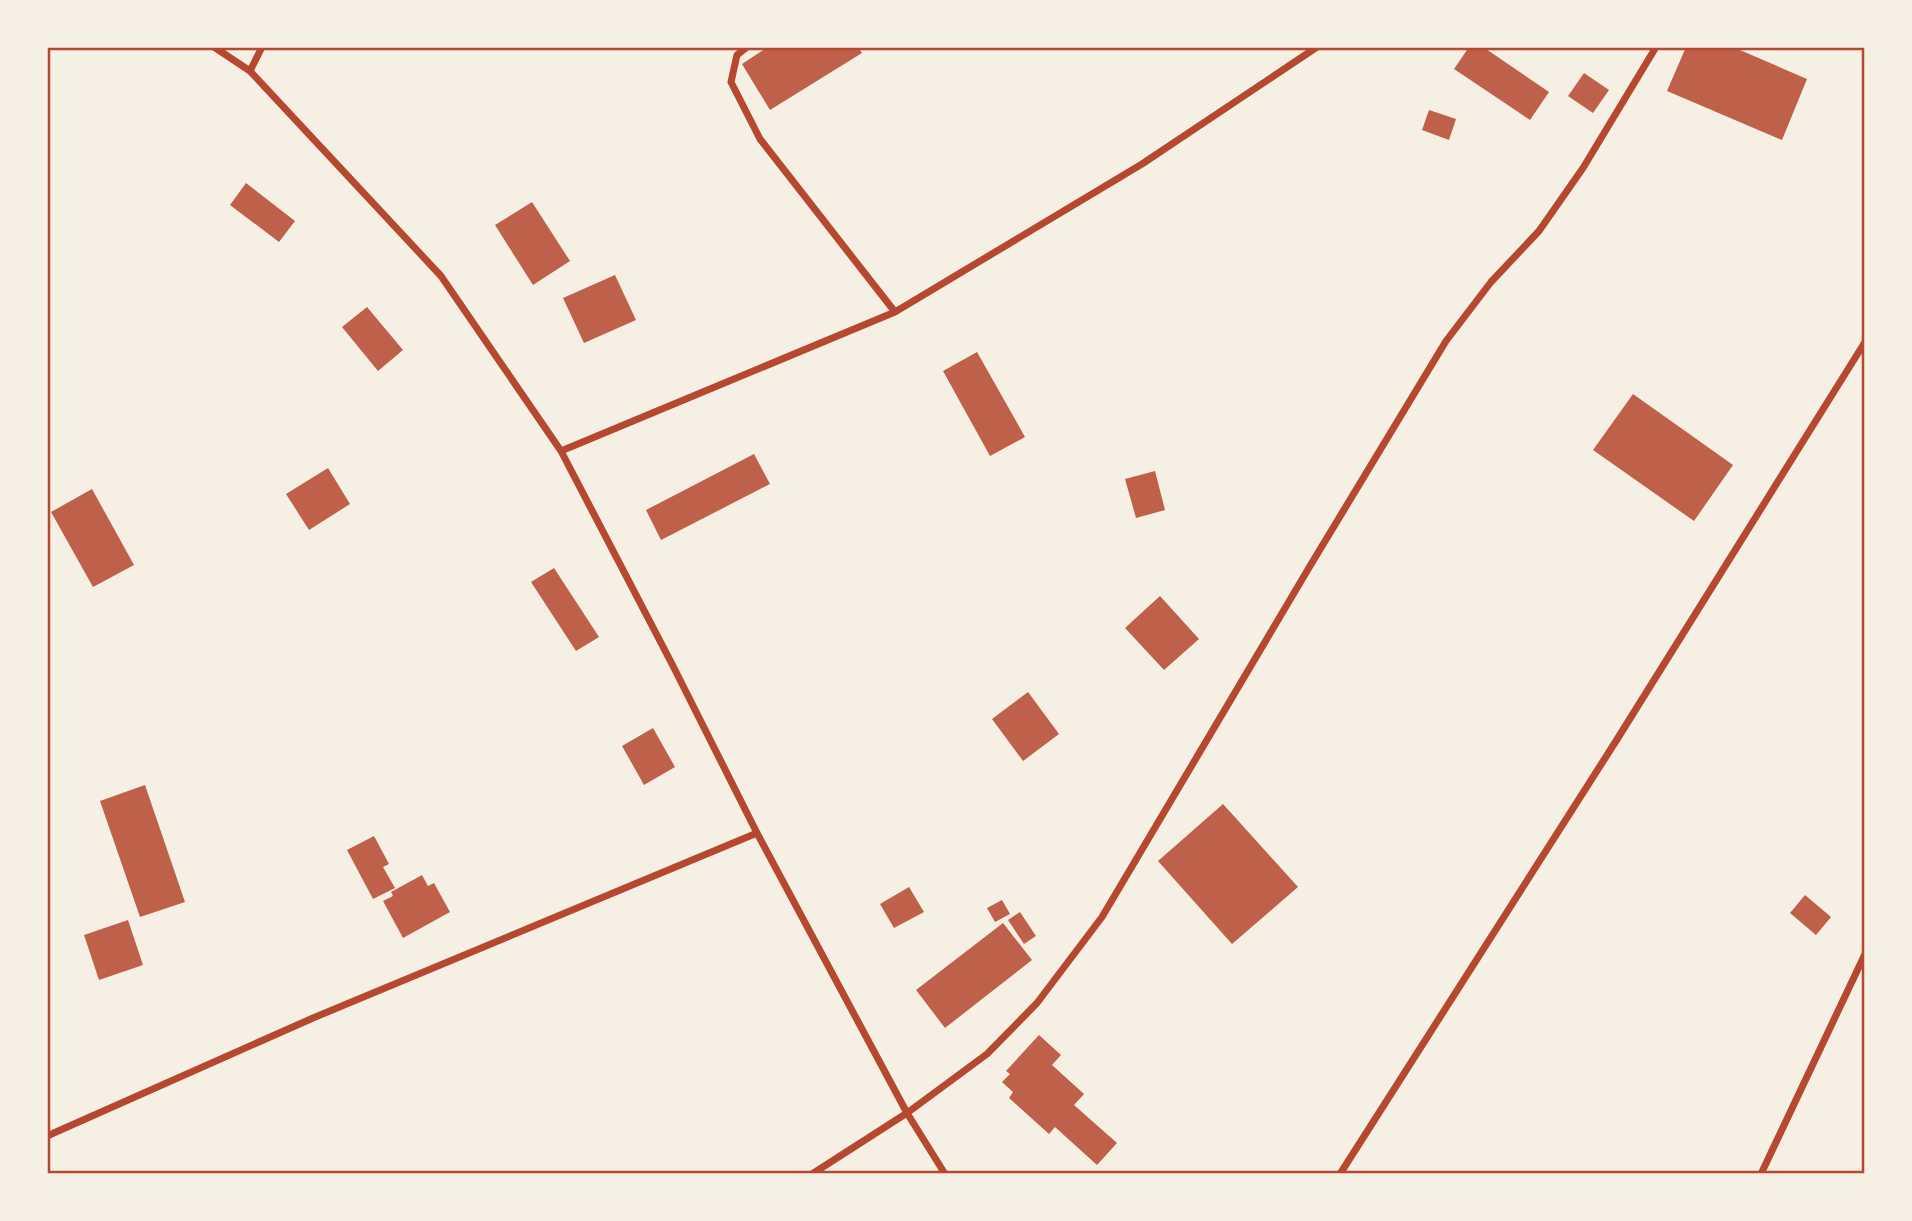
<svg xmlns="http://www.w3.org/2000/svg" width="1912" height="1221" font-family="Karla,sans-serif">
  <style>
    .building { fill: #bf614a }
    .lines { fill: none; stroke-linecap: round; stroke-linejoin: round }
    .minor { stroke: #b5482f; stroke-width: 7 }
    .neatline { fill: none; stroke: #b5482f; stroke-width: 2.5 }
  </style>
  <rect width="100%" height="100%" fill="#f6efe4"/>
  <path class="building" d="M768,47H858L862,53L770,110L742,64Z
    M1469,47H1483L1549,92L1530,120L1454,69Z
    M1686,47H1733L1807,79L1782,140L1667,91Z
    M1584,73L1609,90L1593,113L1568,96Z
    M1429,110L1456,119L1449,140L1422,130Z
    M246,183L295,221L279,242L230,205Z
    M532,202L570,261L533,285L495,225Z
    M615,275L636,320L584,343L563,298Z
    M367,307L403,350L378,371L342,327Z
    M977,352L1025,437L990,456L943,371Z
    M1633,394L1733,465L1694,521L1593,450Z
    M754,454L770,484L661,540L646,510Z
    M328,468L350,504L309,530L286,494Z
    M1155,471L1165,510L1136,518L1125,479Z
    M92,489L134,565L93,587L51,512Z
    M554,568L599,637L576,651L531,582Z
    M1160,596L1199,639L1164,670L1125,628Z
    M1028,692L1059,734L1023,761L992,719Z
    M653,728L675,767L644,785L622,746Z
    M145,785L185,902L140,917L100,801Z
    M1223,804L1298,887L1232,944L1158,861Z
    M374,836L389,864L383,867L395,888L373,899L347,850Z
    M422,875L428,886L434,883L450,912L403,938L383,901L393,896L391,892Z
    M909,887L924,912L894,928L880,904Z
    M1805,895L1831,917L1816,935L1790,913Z
    M1002,900L1010,914L995,922L987,908Z
    M1020,912L1036,936L1024,944L1008,920Z
    M128,920L143,965L99,980L84,935Z
    M1003,923L1032,960L945,1028L916,990Z
    M1039,1035L1061,1055L1052,1065L1084,1094L1074,1105L1117,1143L1097,1165L1055,1127L1049,1134L1009,1098L1013,1092L1002,1082L1010,1074L1006,1071Z"/>
  <g class="lines">
    <path class="minor" d="M214,47L250,71L441,276L561,451L672,664L757,833L907,1113L945,1174
      M747,47L737,55L731,82L760,139L895,312
      M250,71L262,47
      M561,451L895,312L1142,164L1317,47
      M47,1136L313,1018L757,833
      M812,1174L907,1113L987,1054L1037,1003L1102,917L1310,566L1446,341L1491,282L1539,231L1583,168L1656,47
      M1340,1174L1616,741L1865,342
      M1761,1174L1865,954"/>
  </g>
  <rect width="1912" height="1221" fill="none" stroke="#f6efe4" stroke-width="98"/>
  <rect x="49" y="49" width="1814" height="1123" class="neatline"/>
</svg>
